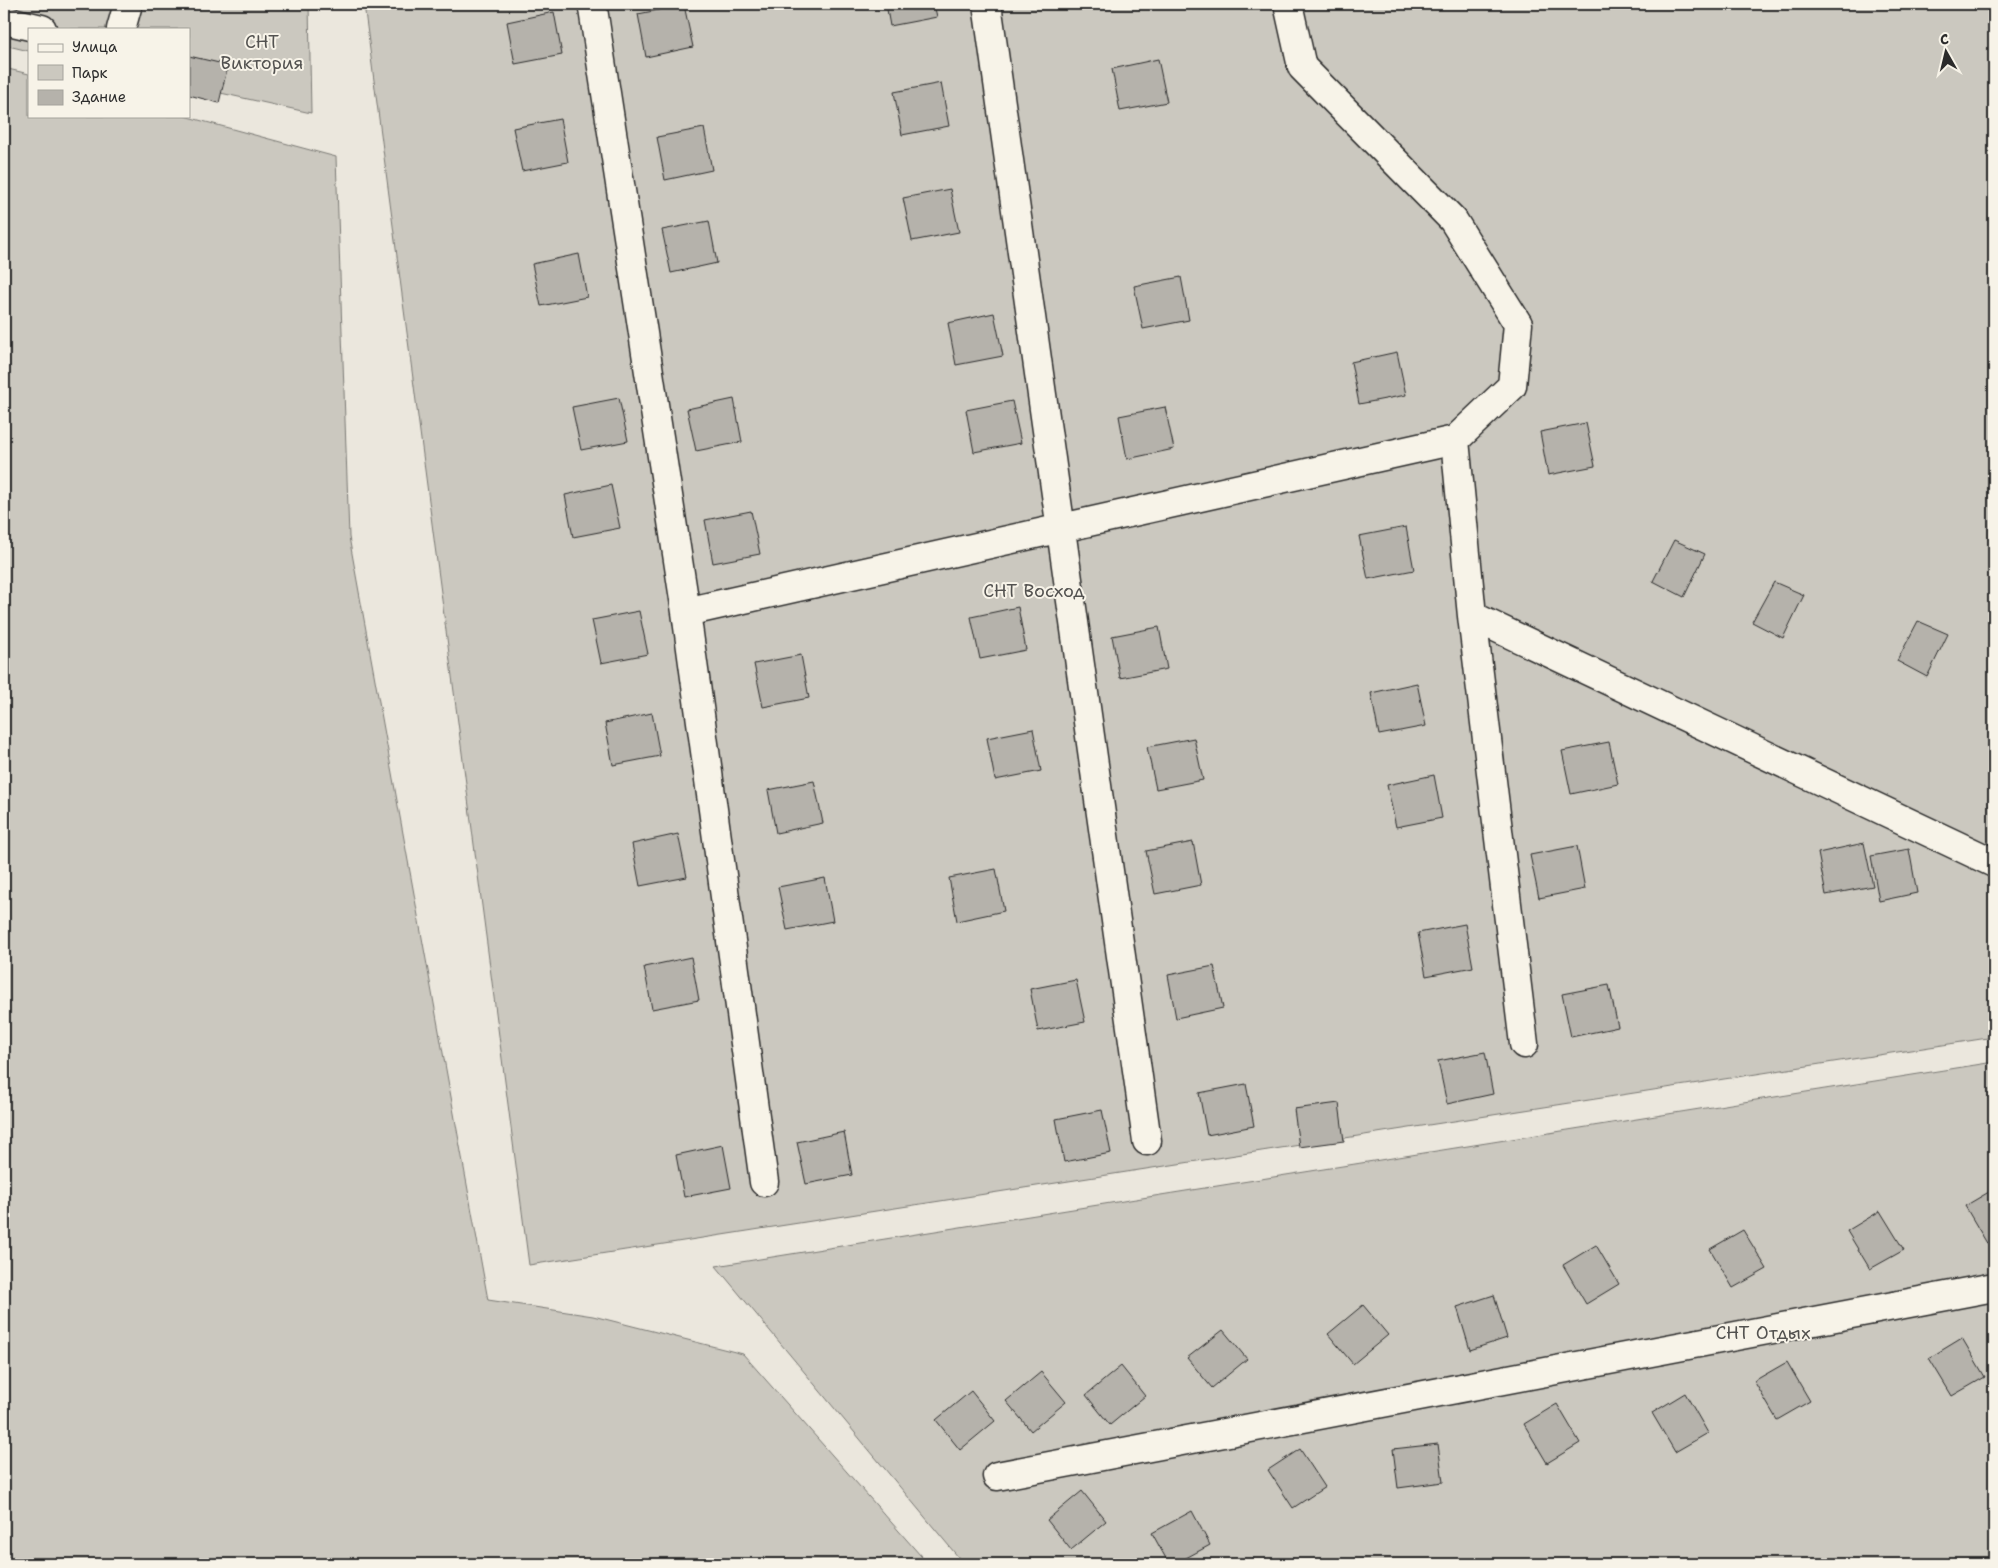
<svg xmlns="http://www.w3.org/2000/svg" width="1998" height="1568" font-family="'Shantell Sans',sans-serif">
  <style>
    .green { fill: #cbc8bf; stroke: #7b7a75 }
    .building { fill: #b5b2ab; stroke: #2b2b2b }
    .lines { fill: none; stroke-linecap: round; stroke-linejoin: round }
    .minor-casing { stroke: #2b2b2b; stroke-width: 31 }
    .minor { stroke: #f7f3e8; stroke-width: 28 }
    .labels { text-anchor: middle; stroke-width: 4; stroke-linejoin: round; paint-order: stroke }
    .park-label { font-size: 18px; fill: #535250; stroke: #f7f3e8 }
  </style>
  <rect width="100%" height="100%" fill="#ebe7dd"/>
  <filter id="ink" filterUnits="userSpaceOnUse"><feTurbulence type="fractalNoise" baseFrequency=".02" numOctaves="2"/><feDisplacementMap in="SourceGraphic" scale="10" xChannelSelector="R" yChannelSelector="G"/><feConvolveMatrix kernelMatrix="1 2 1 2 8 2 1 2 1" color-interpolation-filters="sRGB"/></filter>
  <g filter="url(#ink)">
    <path class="green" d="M4,4H309L311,113L189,86V29H29V51L4,45Z
      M364,4H1994V1037L529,1265Z
      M4,68L29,74V116H184L336,157L349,537L488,1300L593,1316L743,1354L928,1564H4Z
      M1994,1062V1564H964L716,1266Z"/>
    <path class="building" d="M886,4H934L937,17L890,26Z
      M684,5L693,47L646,57L638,14Z
      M554,12L562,55L515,64L507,22Z
      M189,56L228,65L219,103L189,95Z
      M1158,59L1167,102L1120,111L1112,69Z
      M941,83L949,126L902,135L894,92Z
      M560,119L568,162L522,171L513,128Z
      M704,128L712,170L665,180L657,137Z
      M950,189L959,232L912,241L903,198Z
      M709,221L717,263L671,273L662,230Z
      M579,254L587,297L541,306L532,264Z
      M1181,277L1189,320L1143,329L1134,286Z
      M994,313L1003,356L956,365L948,323Z
      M1397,352L1406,395L1359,404L1351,362Z
      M619,398L628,441L581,450L572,407Z
      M734,399L742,442L696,451L687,409Z
      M1012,401L1021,443L974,452L966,410Z
      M1165,407L1174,449L1127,459L1119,416Z
      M1586,423L1595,466L1548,475L1540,432Z
      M611,485L620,528L573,537L565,495Z
      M751,511L760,554L713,563L705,520Z
      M1406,527L1414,570L1368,579L1359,536Z
      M1674,540L1705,554L1684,597L1653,581Z
      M1774,582L1804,595L1783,638L1752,622Z
      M1018,607L1026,650L980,659L971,617Z
      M639,611L648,654L601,663L592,620Z
      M1918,621L1948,634L1927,677L1897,661Z
      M1159,627L1167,669L1120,678L1112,636Z
      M801,655L809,698L763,707L754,664Z
      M1417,683L1426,726L1379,735L1371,693Z
      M652,713L660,756L613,765L605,723Z
      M1033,729L1041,771L995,780L987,738Z
      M1194,738L1203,780L1156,789L1147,747Z
      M1609,742L1618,784L1571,794L1562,751Z
      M1434,775L1442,818L1396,827L1387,785Z
      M814,781L823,823L776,833L768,790Z
      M678,834L687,877L640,886L632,844Z
      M1193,842L1201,885L1155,894L1146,851Z
      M1864,843L1873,886L1826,895L1818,853Z
      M1577,846L1585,889L1539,898L1530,855Z
      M1909,849L1917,893L1879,901L1871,856Z
      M996,869L1004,911L957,921L949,878Z
      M825,878L833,921L787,930L778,887Z
      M1465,924L1473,967L1426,976L1418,933Z
      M691,957L699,1000L652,1009L644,967Z
      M1214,966L1223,1008L1176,1018L1168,975Z
      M1076,980L1085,1022L1038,1031L1030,989Z
      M1609,985L1618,1027L1571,1037L1562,994Z
      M1485,1052L1493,1094L1447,1104L1438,1061Z
      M1246,1084L1254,1126L1207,1135L1199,1093Z
      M1339,1103L1344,1141L1299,1147L1294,1109Z
      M1102,1110L1111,1153L1064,1162L1056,1119Z
      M844,1132L852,1175L806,1184L797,1142Z
      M723,1145L731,1188L684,1197L676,1155Z
      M1994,1189V1241L1988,1245L1965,1206Z
      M1880,1211L1904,1250L1870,1269L1847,1231Z
      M1743,1230L1767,1269L1733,1288L1710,1249Z
      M1596,1245L1619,1284L1586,1304L1563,1265Z
      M1494,1295L1507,1338L1470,1350L1457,1307Z
      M1363,1305L1388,1335L1353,1364L1328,1334Z
      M1223,1330L1247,1359L1212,1388L1187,1358Z
      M1962,1338L1985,1377L1952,1396L1929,1358Z
      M1787,1362L1810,1401L1777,1420L1754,1381Z
      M1121,1366L1145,1396L1110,1425L1086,1395Z
      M1041,1372L1066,1402L1031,1431L1006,1401Z
      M971,1391L995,1421L960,1450L936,1420Z
      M1685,1393L1708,1433L1675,1452L1652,1413Z
      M1557,1404L1580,1443L1547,1463L1524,1424Z
      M1438,1444L1443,1482L1398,1488L1393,1449Z
      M1300,1449L1325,1487L1293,1508L1268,1470Z
      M1082,1491L1106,1521L1071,1550L1047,1520Z
      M1192,1511L1210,1545L1175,1564H1169L1152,1533Z"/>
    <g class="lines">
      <g class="minor-casing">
        <path id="minor" d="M987,4L1147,1141
          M593,9L686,612L764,1182
          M4,20L42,29
          M121,29L128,4
          M1455,440L1472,616L1524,1044
          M686,612L1455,440L1512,386L1518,324L1453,220L1302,67L1288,4
          M1472,616L1994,863
          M997,1476L1994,1287"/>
      </g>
      <use href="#minor" class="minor"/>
    </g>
  </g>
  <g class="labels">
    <g class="park-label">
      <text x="262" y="48">СНТ<tspan x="262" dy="21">Виктория</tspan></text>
      <text x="1034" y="597">СНТ Восход</text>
      <text x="1763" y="1339">СНТ Отдых</text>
    </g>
  </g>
  <rect width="1998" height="1568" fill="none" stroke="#f7f3e8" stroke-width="20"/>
  <rect x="10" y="10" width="1978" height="1548" fill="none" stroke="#2b2b2b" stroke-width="2" filter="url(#ink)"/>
  <rect x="28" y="28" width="162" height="90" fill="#f7f3e8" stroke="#a5a39c"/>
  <rect x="38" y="44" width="25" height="8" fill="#f7f3e8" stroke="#a5a39c"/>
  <text x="72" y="52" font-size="15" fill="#2b2b2b">Улица</text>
  <rect x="38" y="65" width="25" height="15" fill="#cbc8bf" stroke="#a5a39c"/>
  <text x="72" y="78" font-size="15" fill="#2b2b2b">Парк</text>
  <rect x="38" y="90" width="25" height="15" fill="#b5b2ab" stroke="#a5a39c"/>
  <text x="72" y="102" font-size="15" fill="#2b2b2b">Здание</text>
  <g transform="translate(1946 52) rotate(352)" stroke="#f7f3e8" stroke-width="4" paint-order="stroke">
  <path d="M0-4L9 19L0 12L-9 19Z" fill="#2b2b2b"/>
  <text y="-8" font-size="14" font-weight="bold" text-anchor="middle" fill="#2b2b2b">С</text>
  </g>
</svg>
